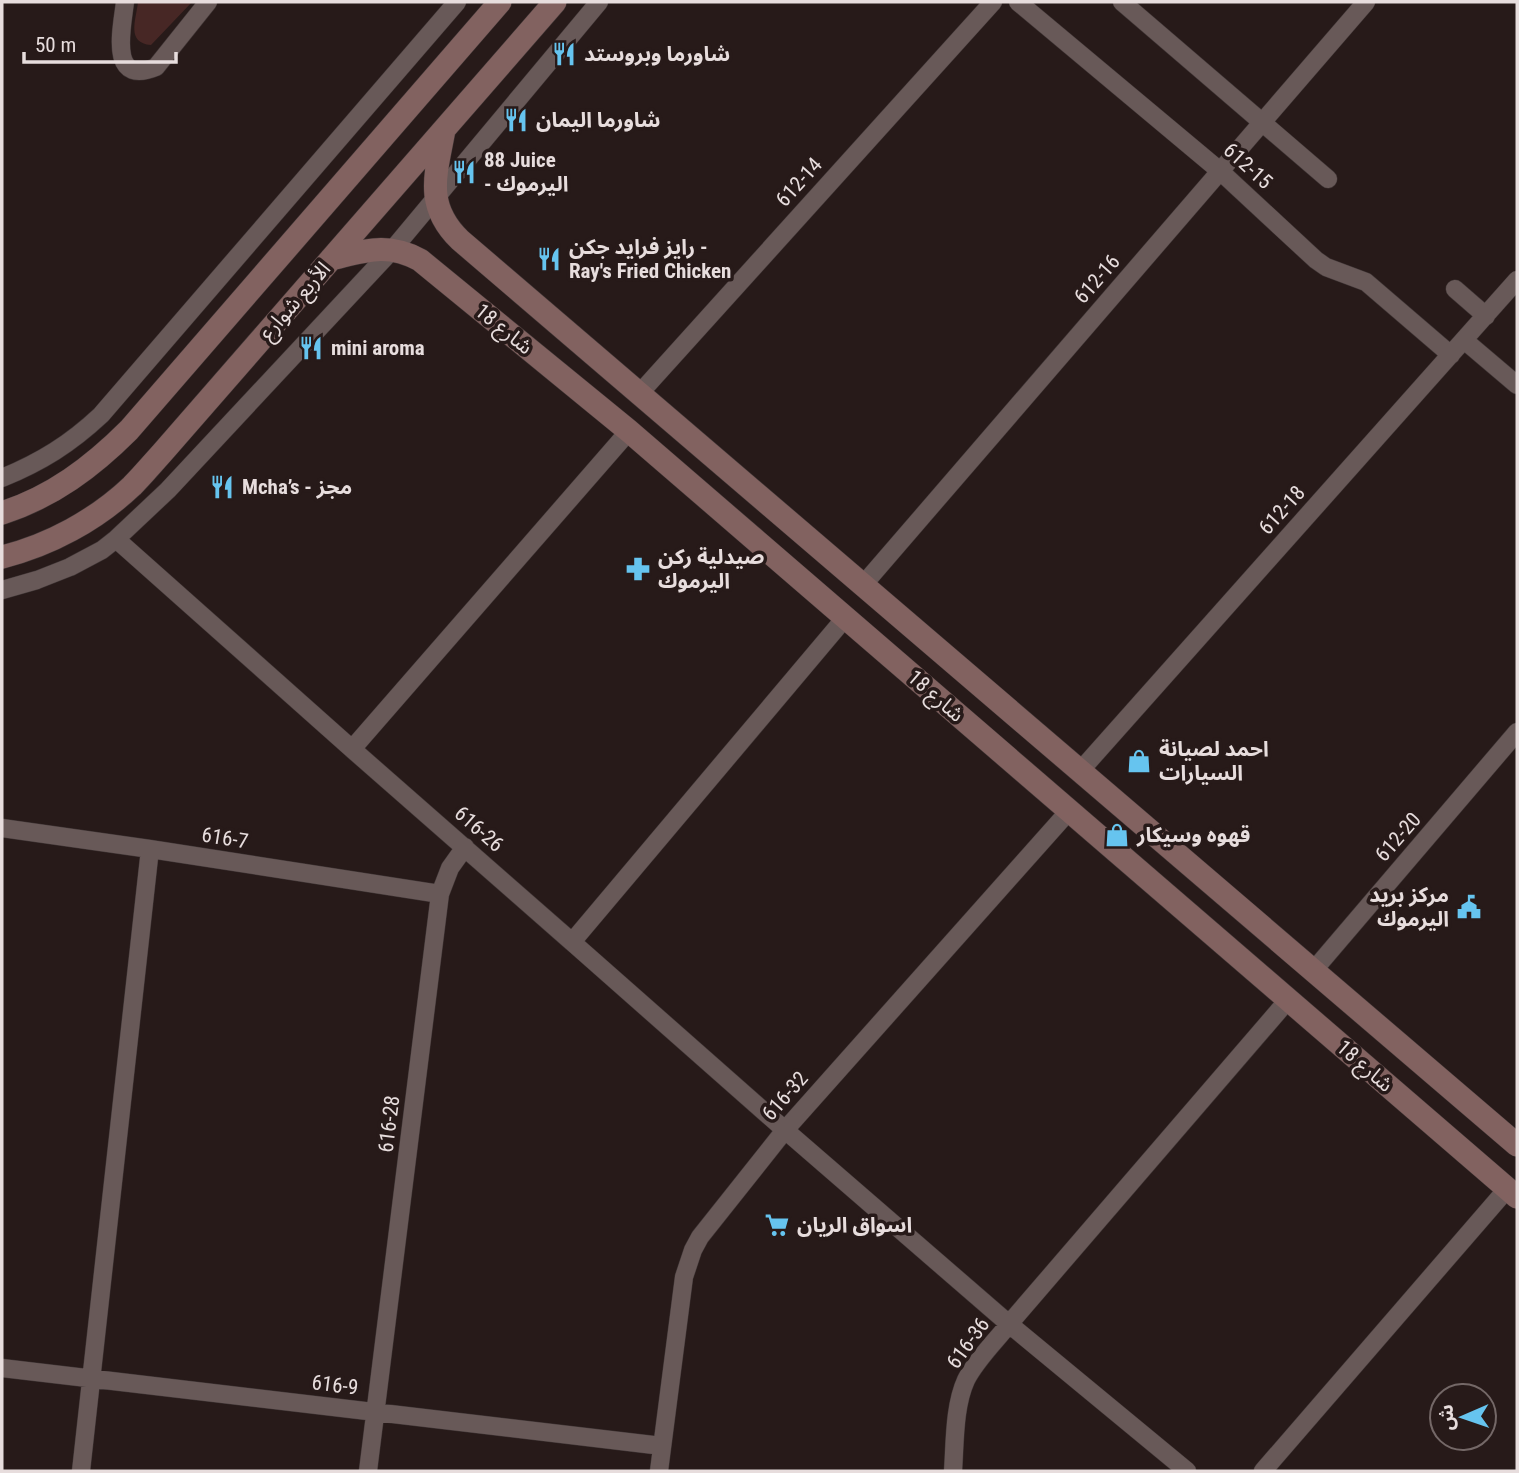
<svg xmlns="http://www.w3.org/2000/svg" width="1519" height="1473" font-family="'Roboto Condensed','Noto Sans Arabic',sans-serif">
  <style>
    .grass { fill: #472725 }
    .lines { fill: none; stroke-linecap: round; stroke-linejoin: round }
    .street-casing { stroke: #3f3535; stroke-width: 19 }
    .secondary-casing { stroke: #3f3535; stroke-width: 24 }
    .street { stroke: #685958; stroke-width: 18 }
    .secondary { stroke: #826260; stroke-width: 23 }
    .labels { text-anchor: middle; stroke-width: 7; stroke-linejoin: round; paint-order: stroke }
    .poi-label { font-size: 21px; font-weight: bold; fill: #e7dddd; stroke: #271a19; text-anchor: start }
    .street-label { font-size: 21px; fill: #e7dddd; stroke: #271a19 }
  </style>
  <rect width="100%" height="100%" fill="#271a19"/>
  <path class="grass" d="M138,2H192L151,45C126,43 136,20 138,2Z"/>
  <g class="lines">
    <g class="street-casing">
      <path id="street" d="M125,2C122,28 108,87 156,67L208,2
        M1018,2L1220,171L1316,260L1326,267L1366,282L1451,355
        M1122,2L1328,179
        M1455,289L1486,316
        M1464,340L1517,385
        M639,394L993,2
        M629,431L352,749L572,942L845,618
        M2,478C41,462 70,444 101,415L457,2
        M116,539L352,749
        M863,585L1366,2
        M2,590L37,580L70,567L102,550L116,539L168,490L393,249L599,2
        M1080,771L1517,280
        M2,828L150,849L440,894
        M572,942L785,1130L1009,1324L1187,1471
        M1313,971L1517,732
        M2,1368L662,1446
        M81,1471L150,849
        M368,1471L440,894L450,868L465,847
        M659,1471L684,1277L693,1250L700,1237L785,1130L1069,811
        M953,1471C955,1443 954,1406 966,1380C976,1360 995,1342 1009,1324L1288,1000
        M1263,1471L1507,1189"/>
    </g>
    <g class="secondary-casing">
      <path id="secondary" d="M444,130C436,174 424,205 460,240L1517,1145
        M331,259C365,251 387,242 420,260L629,431L1517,1197
        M2,513C52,497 92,467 129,430L500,2
        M2,557C50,545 96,520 132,486C142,476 152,464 162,453L555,2"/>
    </g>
    <use href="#street" class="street"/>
    <use href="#secondary" class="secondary"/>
  </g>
  <defs>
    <g id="restaurant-bare" transform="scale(1.89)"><path d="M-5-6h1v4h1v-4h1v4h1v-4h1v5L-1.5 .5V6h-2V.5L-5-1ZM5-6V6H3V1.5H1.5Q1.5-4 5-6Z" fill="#66c4ef" stroke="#271a19" stroke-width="2.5" paint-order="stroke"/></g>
    <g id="pharmacy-bare" transform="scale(1.89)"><path d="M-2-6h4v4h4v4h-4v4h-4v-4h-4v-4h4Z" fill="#66c4ef" stroke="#271a19" stroke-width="2.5" paint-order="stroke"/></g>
    <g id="shop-bare" transform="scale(1.89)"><path d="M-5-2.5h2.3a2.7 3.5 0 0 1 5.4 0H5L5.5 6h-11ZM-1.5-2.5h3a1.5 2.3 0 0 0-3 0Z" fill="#66c4ef" stroke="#271a19" stroke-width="2.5" paint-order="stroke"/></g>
    <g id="civic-bare" transform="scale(1.89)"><path d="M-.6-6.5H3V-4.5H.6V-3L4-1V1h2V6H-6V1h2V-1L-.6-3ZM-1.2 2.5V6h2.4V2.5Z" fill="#66c4ef" stroke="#271a19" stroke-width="2.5" paint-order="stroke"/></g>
    <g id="supermarket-bare" transform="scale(1.89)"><path d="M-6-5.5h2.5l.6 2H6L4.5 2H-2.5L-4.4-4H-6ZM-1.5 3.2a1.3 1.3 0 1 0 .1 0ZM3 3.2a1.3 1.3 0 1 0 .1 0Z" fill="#66c4ef" stroke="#271a19" stroke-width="2.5" paint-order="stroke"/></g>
  </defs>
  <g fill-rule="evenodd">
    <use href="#restaurant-bare" x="564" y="54"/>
    <use href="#restaurant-bare" x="516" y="120"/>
    <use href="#restaurant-bare" x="464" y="172"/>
    <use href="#restaurant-bare" x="549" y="259"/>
    <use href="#restaurant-bare" x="311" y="348"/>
    <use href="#restaurant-bare" x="222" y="487"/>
    <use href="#pharmacy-bare" x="638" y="569"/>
    <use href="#shop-bare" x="1139" y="761"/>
    <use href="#shop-bare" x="1117" y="835"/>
    <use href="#civic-bare" x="1469" y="907"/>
    <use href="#supermarket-bare" x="777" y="1225"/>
  </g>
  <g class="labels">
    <g class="poi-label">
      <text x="584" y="61">شاورما وبروستد</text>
      <text x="536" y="127">شاورما اليمان</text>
      <text x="484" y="167">88 Juice<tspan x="484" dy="24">- اليرموك</tspan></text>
      <text x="569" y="254">رايز فرايد جكن -<tspan x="569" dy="24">Ray's Fried Chicken</tspan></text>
      <text x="331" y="355">mini aroma</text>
      <text x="242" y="494">Mcha’s - مجز</text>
      <text x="658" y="564">صيدلية ركن<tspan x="658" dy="24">اليرموك</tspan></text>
      <text x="1159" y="756">احمد لصيانة<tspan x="1159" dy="24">السيارات</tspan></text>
      <text x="1137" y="842">قهوه وسيكار</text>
      <text x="1449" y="902" text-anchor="end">مركز بريد<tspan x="1449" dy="24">اليرموك</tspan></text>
      <text x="797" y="1232">اسواق الريان</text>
    </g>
    <g class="street-label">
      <text transform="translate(1248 166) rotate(42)" y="7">612-15</text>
      <text transform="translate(799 182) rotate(-48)" y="7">612-14</text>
      <text transform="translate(1097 279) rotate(-49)" y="7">612-16</text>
      <text transform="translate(295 301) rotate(-49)" y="7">الأربع شوارع</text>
      <text transform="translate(504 329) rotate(39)" y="7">شارع 18</text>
      <text transform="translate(1282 510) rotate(-48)" y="7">612-18</text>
      <text transform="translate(936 696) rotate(41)" y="7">شارع 18</text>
      <text transform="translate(479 829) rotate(41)" y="7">616-26</text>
      <text transform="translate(1398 837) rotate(-49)" y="7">612-20</text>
      <text transform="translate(225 838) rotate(9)" y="7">616-7</text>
      <text transform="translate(1365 1066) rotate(41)" y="7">شارع 18</text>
      <text transform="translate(785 1096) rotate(-49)" y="7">616-32</text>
      <text transform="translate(389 1124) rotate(-83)" y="7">616-28</text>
      <text transform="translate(968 1343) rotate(-54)" y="7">616-36</text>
      <text transform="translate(335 1385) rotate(7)" y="7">616-9</text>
    </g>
  </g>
  <rect width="1519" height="1473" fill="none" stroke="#e7dddd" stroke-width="7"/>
  <g transform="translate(1463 1417) rotate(268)"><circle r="33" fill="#271a19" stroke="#746867" stroke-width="2"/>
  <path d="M0-5L12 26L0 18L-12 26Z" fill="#66c4ef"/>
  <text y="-10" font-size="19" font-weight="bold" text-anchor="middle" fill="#e7dddd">ش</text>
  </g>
  <path d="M24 52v10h152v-10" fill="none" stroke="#e7dddd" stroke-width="3.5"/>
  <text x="35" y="52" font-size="21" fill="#e7dddd" stroke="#271a19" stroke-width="5" paint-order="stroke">50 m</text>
</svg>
